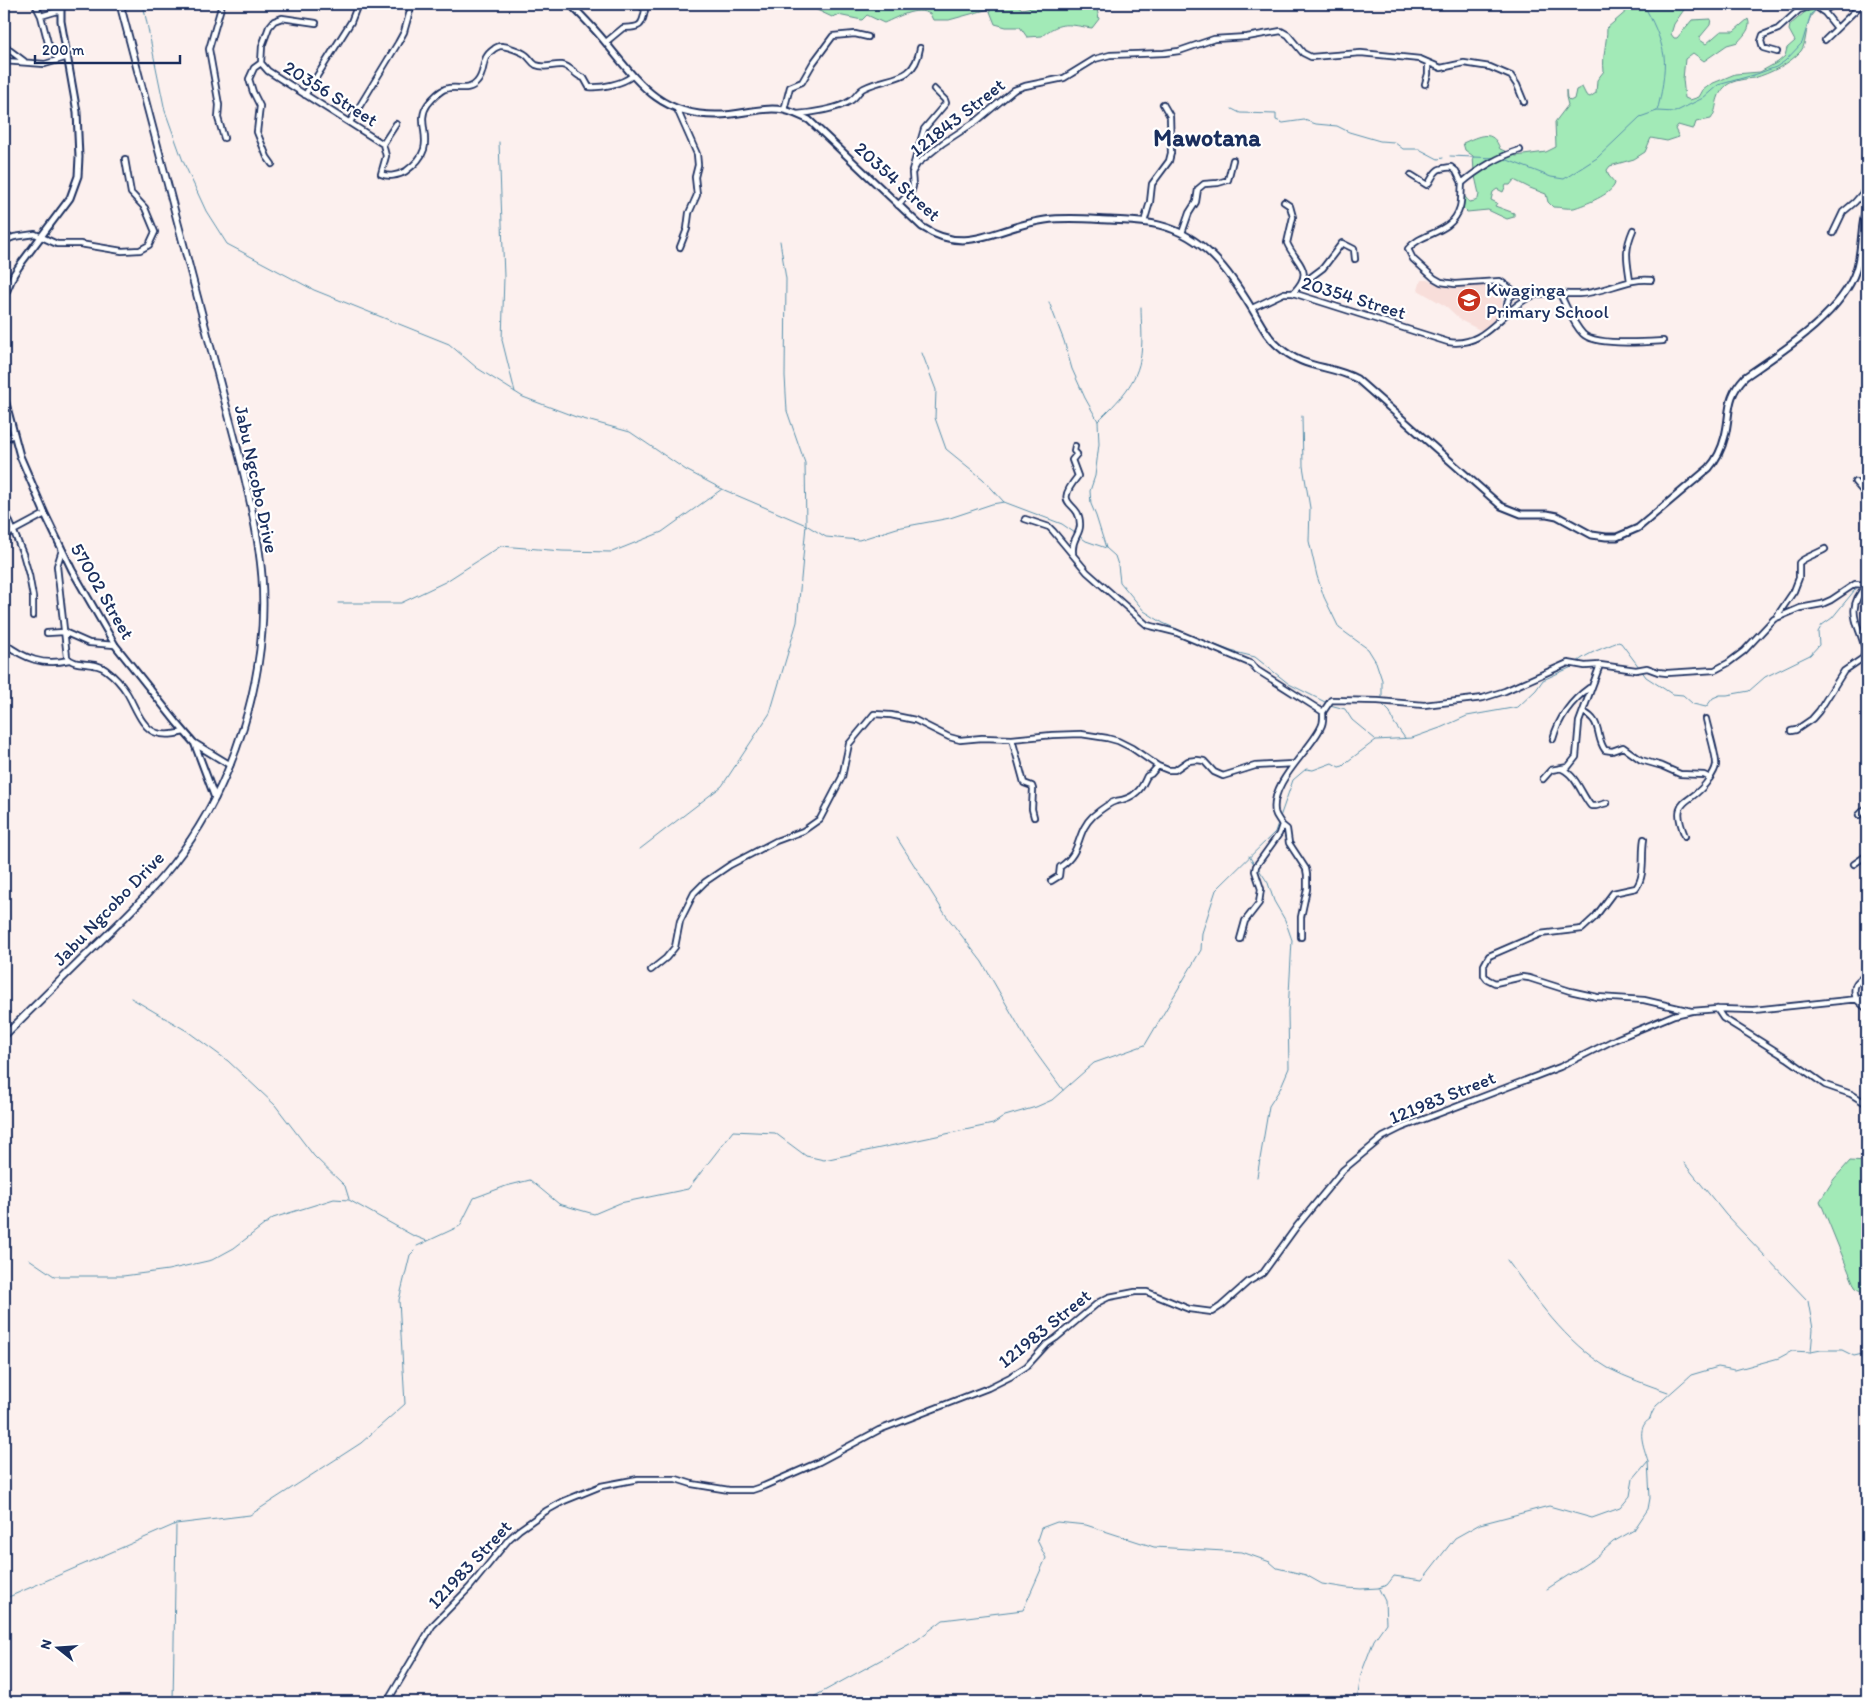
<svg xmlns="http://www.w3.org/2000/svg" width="1871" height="1706" font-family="Itim,sans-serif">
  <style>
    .built { fill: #f8deda }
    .green { fill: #a2eab7; stroke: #5e8c8a }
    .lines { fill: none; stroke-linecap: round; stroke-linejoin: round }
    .stream { stroke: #5991ad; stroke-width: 1 }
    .minor-casing { stroke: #1b2f5e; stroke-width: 8 }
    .tertiary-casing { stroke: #1b2f5e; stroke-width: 9 }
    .secondary-casing { stroke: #1b2f5e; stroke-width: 9 }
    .minor { stroke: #fff; stroke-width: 4.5 }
    .tertiary { stroke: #fff; stroke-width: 5 }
    .secondary { stroke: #fff; stroke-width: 5.5 }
    .labels { text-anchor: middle; stroke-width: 4.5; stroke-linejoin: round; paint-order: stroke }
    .street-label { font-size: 19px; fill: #1b2f5e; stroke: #fff }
    .poi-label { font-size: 19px; fill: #1b2f5e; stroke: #fff; text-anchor: start }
    .district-label { font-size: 24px; font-weight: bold; fill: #1b2f5e; stroke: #fff }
  </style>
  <rect width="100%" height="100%" fill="#fcf0ee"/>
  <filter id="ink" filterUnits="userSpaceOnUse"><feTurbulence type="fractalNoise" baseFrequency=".02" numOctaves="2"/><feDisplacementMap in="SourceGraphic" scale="10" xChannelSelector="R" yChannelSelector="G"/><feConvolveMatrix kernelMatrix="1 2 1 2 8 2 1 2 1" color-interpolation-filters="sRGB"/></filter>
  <g filter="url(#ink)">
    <path class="built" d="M1421,280H1427L1439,285L1453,287L1501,285L1503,313L1484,332L1462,321L1447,307L1418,290Z"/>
    <path class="green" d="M804,4H1016L1022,9L1042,5L1047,8L1065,4H1096L1099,19L1092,28C1069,25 1061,20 1042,36L1027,37L1020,27H1006L995,24L989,9L949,20H933L930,14C916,6 898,17 884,23L867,15L862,20L838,15L832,17Z
      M1635,4H1688L1674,24L1671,34L1674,38H1677L1692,20L1711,19L1710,25L1700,37V40L1706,44L1721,31H1734L1748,19C1752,28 1744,35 1738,42L1727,45L1704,61L1693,53L1685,59L1683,79L1685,98L1690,100L1699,97L1703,90L1711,84L1735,74L1760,72L1778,62L1785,56L1787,48L1795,41L1789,30L1790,25L1805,12L1813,9L1815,11C1804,21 1808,42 1801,51C1789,64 1771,73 1754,78C1746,79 1734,80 1727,85C1713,97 1719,108 1711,119L1696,122L1694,128L1692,129L1678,125L1675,129L1679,137L1667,141L1651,138L1645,152L1634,159L1610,166L1607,170L1609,176L1615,183C1613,194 1584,205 1574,208C1567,209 1560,207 1553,207L1548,202L1546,194L1530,188L1514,180L1510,185H1506L1503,192L1497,189L1493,192L1491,200L1497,203L1495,206L1514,213V217L1507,219L1488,210L1467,212L1462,207L1463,194L1469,202L1475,201L1478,199L1479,194L1474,172L1473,156L1465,150L1463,143C1479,136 1493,128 1500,149L1516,156L1546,152L1556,147L1555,122L1568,105L1566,97V90L1567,98L1570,101L1574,99L1576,90L1582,87L1586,95L1590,97L1596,93L1597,80L1604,71C1602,56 1607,43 1607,28Z
      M1850,1161L1867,1162V1297L1855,1287L1820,1201L1834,1179Z"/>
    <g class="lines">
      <path class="stream" d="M143,4L165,111L183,161L206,211L227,244L314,290L449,344L477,368L523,397L576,417L630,432L686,470L722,489L806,525L826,537L859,540L897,528L950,518L992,504L1004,502L1062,524L1075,533
        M1643,4C1652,19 1661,38 1664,56C1666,69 1661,98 1657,111
        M1819,8L1823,4
        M1232,109L1240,113L1276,114V120L1283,123L1304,120L1316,124L1337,126L1349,132L1380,141L1394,142L1403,149H1419L1438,159L1443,158
        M499,142L504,277L502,340L515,392
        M1450,156L1497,158
        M1505,159L1551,177L1564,179L1597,158L1640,117L1657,111L1675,112L1703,98L1718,85L1757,74L1776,67L1785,61L1802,43L1811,14L1816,10
        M1049,302L1064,341L1072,369L1085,398L1098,421L1099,444L1095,476L1090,491L1091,504L1096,516L1106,548
        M922,353L936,390L935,418L946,449L983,479L1004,502
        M1302,416L1303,466L1310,508L1309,541L1317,576L1324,597L1339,628L1368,649L1376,662L1382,680V697
        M1098,421C1118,401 1138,383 1141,354C1143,338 1141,322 1141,307
        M1079,536L1086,541L1106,548L1115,556L1118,565L1120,582L1144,611L1163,623L1192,636L1231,651L1255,657L1289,684L1327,703
        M1861,582L1867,574
        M338,603H401L445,582L501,546L562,551L612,552L662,532L722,489
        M1576,663C1587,653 1604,648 1618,642L1621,643L1639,667
        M1641,670L1646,677L1672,694L1683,695L1693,704L1706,707L1713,698L1720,695H1727L1749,691L1765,677L1810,655L1819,645L1818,632L1822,625L1832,618L1859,585
        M1382,704L1390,712L1394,723L1405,738
        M1330,705L1345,709L1352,720L1375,739
        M1280,817L1293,780L1306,769L1313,770L1332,763L1339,767L1343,766L1348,761L1376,740L1412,738L1440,728L1467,716L1518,707L1536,690L1543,680L1574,666
        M897,838L945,914L982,962L1028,1042L1063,1090
        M640,849L722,786L770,713L797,622L806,525L805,463L787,411L785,376L786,279L780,241
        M1249,856L1254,864
        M131,998L187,1031L228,1061L275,1105L314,1156L345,1186L349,1199
        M1684,1163L1726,1215L1808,1301L1813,1329L1811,1352
        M1257,1177L1269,1106L1280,1089L1289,1068L1288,1012L1292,940L1285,920L1274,901L1268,883L1258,868
        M417,1246L460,1226L474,1198L506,1186L530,1180L559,1204L594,1214L620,1203L688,1189L733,1131L775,1133L806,1156L824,1160L993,1124L1005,1116L1036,1107L1052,1100L1094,1063L1145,1045L1201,950L1202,933L1216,890L1275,832L1278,823
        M29,1259L54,1276H123L168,1270L212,1260L234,1248L273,1218L334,1199L349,1200L412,1235L427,1241
        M1507,1260C1536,1299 1565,1342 1608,1368C1627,1378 1648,1385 1668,1392
        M1547,1589L1595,1558L1613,1542L1634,1530L1648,1509L1650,1498L1648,1461
        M4,1599L176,1524L250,1515L361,1443L405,1404L399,1300L410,1255L414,1251
        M173,1702L176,1526
        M809,1702L815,1696L917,1640L943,1620L1023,1610L1046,1558L1037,1540L1041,1528L1057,1522L1086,1525L1154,1547L1242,1552L1270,1562L1277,1568L1306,1575L1322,1584L1347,1588L1361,1589L1378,1588L1387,1585L1394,1576L1422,1580L1455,1538L1480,1524L1549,1506L1592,1518L1620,1508L1630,1496L1633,1479L1648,1461C1644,1447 1635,1428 1650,1419L1652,1413L1656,1406L1691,1375L1718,1367L1735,1370L1779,1358L1792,1351L1811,1352L1821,1350H1842L1854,1356L1867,1353
        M1357,1702L1361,1674L1374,1640L1386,1623L1385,1601L1379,1589"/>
      <g class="minor-casing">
        <path id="minor" d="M35,4L41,16L48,43L58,59
          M222,4L209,49L219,105L218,118L224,138
          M1812,4L1825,13L1837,28
          M1822,11L1837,4
          M41,16L61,10
          M316,23L282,18L274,21L269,27L262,46L261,63L268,71L383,144L386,156L381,174C388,177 398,176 406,171C443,145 412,126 428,104C432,99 440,91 445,89C457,85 468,93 477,82C487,71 479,59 494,49C495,48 499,46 501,46C506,46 521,51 526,55C530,58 532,63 536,65C546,69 553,64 562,65C571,66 576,77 584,78L589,87C602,88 622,84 632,76
          M1825,40L1862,4
          M606,42L623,28C639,27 642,28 645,10L639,4
          M4,46L24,61
          M1777,52L1763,48L1761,41L1763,35L1778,29L1799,10L1813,6
          M4,61L45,64L68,57
          M261,63L254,68L249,79L253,92L260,106L257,132L267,157L272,164
          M1425,84L1428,74V63
          M305,95L351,22L358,4
          M677,109L697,154L698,165L695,177L697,195L689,213L687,229L680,247
          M784,110L790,87L802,82L813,63L833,36L855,34L868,37
          M797,114C811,113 838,109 850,101C856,98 858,91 864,88C890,75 914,84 920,48
          M350,122L398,43L404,32L412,4
          M383,144L396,124
          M1520,150C1500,156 1478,169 1462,183C1461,191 1462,200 1460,207C1452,235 1422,231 1408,249L1413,259L1434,278L1441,282L1455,284L1500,281L1517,293L1529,297
          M912,170L924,129L946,103L945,100L934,89
          M1411,175L1427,185C1432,181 1432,174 1438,170C1441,168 1447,168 1451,167L1456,171L1462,183
          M1284,202L1290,206L1293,217L1287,243C1296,264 1316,270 1293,293
          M898,205L912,190L913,186L912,173L917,164L943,143L978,120L1014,90L1025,86L1064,78L1095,59L1110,55L1164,53L1179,51L1214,39L1247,37L1281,31L1288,35L1303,53L1311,57L1361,53L1420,59L1441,68L1464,63L1490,67L1511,76L1517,85L1524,102
          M1144,222L1150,202L1152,184L1169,161L1171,153L1170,116L1163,104
          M1182,233L1189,213L1196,202L1198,189L1204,184L1218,183L1228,180L1233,160
          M1833,233L1843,212L1855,202L1867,188
          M4,241L14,237L35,234L57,244H80L122,251L140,250L149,245L155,232L145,208L131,193L125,159
          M1630,281C1627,259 1624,251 1633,230
          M1303,283L1323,268L1342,243L1354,249L1355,259
          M1560,294C1567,307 1573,324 1583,334C1595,346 1646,342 1663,341
          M1252,308L1284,293H1293L1448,342C1486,348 1500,311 1530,297C1544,290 1564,295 1579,294C1604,293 1629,277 1651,280
          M1507,313C1506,303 1507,297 1517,293
          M4,439L14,435
          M1855,482L1862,490L1867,491
          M4,508L23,554L29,575L33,597V616
          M1025,519L1049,527L1053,531L1087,572L1147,625L1175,632L1252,664L1257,670L1323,712
          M4,536L45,514
          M62,550L57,566L67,657C75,668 95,660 106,670C114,676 122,685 127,693C135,706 142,729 157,733C165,736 176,734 184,732
          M1073,553C1071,538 1081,535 1080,524C1080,499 1051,509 1078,476L1072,460L1077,454L1074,451L1075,446
          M1777,616L1794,591L1799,578V563C1803,558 1817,554 1825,549
          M47,633L64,632L89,643L115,645
          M4,643C25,659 43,666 69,660
          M1323,712L1331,700L1378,701L1424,705L1483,698L1505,691L1568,663L1585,666L1600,665L1636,670L1647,668L1658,672L1667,673L1715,670L1728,663L1744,651L1774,619L1800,608L1822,604L1831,600L1855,584L1867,585
          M1583,712C1603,721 1595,737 1605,750L1612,751L1623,747L1641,760L1662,766L1680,774L1704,775L1710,778
          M1791,731L1796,730L1812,719L1819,711L1844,671L1863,658C1871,635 1837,615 1867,585
          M1012,739L1024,783L1032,786L1033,789L1032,809L1034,817
          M1553,739C1559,717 1571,701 1589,688
          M1562,769C1577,776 1581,794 1591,806H1596L1607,803
          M1543,779L1551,770L1568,767L1576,757L1579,722L1600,665
          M1859,815L1867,807
          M1282,825L1287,829L1289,843L1306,869L1307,875V889L1301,917V937
          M1685,836C1668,795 1692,807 1709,779C1712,775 1715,771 1716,765C1717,757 1708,729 1706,719
          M1644,839C1641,856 1646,875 1636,888L1613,893L1595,917L1582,929L1540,934L1489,956L1484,965V975L1487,979L1495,983L1522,977L1529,978L1570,991L1597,997L1644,1000L1691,1011
          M1854,864L1867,855
          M1051,881L1059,876L1060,867C1083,852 1075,833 1093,816C1099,811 1109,803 1116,801C1124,800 1131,798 1137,792C1142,788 1144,782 1147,776L1151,774L1158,766
          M1240,939L1245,921L1259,903L1261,889L1255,871L1256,866L1279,834L1282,825C1280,820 1276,817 1275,812C1270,782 1310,751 1321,727C1324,722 1323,717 1323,712
          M651,970L666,958L675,947L680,921L694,893L705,882L730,865L776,841L803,831L820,819L842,777L849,744L874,714L891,715L915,720L949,737L960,740L982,738L1012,739L1052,735L1081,734L1107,738L1118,741L1132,748L1158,766L1168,770H1175L1188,761L1197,760L1204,761L1214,772L1223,776L1255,766L1293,764
          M1856,999C1852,986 1856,981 1867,975
          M1856,999L1867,1009
          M1717,1009L1723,1018L1787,1058L1825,1085L1851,1094L1867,1104
          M387,1702L432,1626L470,1587L509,1539L519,1530L546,1511L564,1501L601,1486L638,1479H676L692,1484L729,1490H752L764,1486L819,1462L879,1430L988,1388L1010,1377L1027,1366L1047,1344L1056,1338L1099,1302L1109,1297L1135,1292H1147L1189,1309L1212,1312L1221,1306L1248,1282L1263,1273L1297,1226L1343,1170L1383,1137L1401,1128L1560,1067L1616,1039L1674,1015L1692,1011L1717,1009L1754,1010L1867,998"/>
      </g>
      <g class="tertiary-casing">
        <path id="tertiary" d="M570,4C582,16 595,29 606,43C638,82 659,115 716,115C738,116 761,106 784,110C793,112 801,116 809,120L922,227C968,257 998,226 1045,220C1066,217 1088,219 1110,220C1126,221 1143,221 1159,225C1204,236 1229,271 1252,309C1260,322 1266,336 1278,346C1304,370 1329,364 1357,379L1501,506L1521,514H1547L1557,516L1592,535L1606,537H1617L1638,528L1709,468C1717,459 1722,448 1725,436C1731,412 1725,398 1745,377C1781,352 1842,314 1856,270C1863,249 1860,226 1867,205
          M4,297L14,274L22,262L70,198L78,176L79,157L77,112L61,21V4
          M4,396L20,456L45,514L72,570L115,645L177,723L194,743L230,765
          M195,745L215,798"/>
      </g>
      <g class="secondary-casing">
        <path id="secondary" d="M4,1036C30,1010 56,985 82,959C114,928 146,898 173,864C234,787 269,675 262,577C259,539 251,503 242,466L120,4"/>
      </g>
      <use href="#minor" class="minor"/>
      <use href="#tertiary" class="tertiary"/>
      <use href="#secondary" class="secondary"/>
    </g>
  </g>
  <defs>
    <g id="school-disc" transform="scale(1.25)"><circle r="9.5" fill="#c8321e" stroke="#fff"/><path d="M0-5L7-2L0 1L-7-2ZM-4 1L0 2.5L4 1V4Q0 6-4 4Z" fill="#fff"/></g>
  </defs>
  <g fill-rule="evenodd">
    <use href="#school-disc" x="1469" y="300"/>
  </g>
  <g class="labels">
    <g class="street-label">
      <text transform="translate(331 93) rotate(32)" y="7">20356 Street</text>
      <text transform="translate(957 117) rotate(-38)" y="7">121843 Street</text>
      <text transform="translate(898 181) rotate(42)" y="7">20354 Street</text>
      <text transform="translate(1354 297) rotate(17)" y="7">20354 Street</text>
      <text transform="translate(257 479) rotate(78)" y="7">Jabu Ngcobo Drive</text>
      <text transform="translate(103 591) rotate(60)" y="7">57002 Street</text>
      <text transform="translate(108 908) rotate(-46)" y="7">Jabu Ngcobo Drive</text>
      <text transform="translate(1442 1097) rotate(-22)" y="7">121983 Street</text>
      <text transform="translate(1044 1328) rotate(-39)" y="7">121983 Street</text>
      <text transform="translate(469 1564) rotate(-47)" y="7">121983 Street</text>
    </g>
    <g class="poi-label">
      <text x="1486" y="296">Kwaginga<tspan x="1486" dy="22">Primary School</tspan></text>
    </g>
    <g class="district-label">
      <text x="1207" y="146">Mawotana</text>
    </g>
  </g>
  <rect width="1871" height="1706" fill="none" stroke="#fff" stroke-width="20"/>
  <rect x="10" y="10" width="1851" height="1686" fill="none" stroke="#1b2f5e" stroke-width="2" filter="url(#ink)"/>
  <g transform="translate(58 1648) rotate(287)" stroke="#ffffff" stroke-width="4" paint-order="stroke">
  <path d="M0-4L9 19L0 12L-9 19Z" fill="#1b2f5e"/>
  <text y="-8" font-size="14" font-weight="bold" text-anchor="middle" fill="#1b2f5e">N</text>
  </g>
  <path d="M35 55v8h145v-8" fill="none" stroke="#1b2f5e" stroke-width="2.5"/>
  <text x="42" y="55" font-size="15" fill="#1b2f5e" stroke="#ffffff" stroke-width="4" paint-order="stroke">200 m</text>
</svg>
